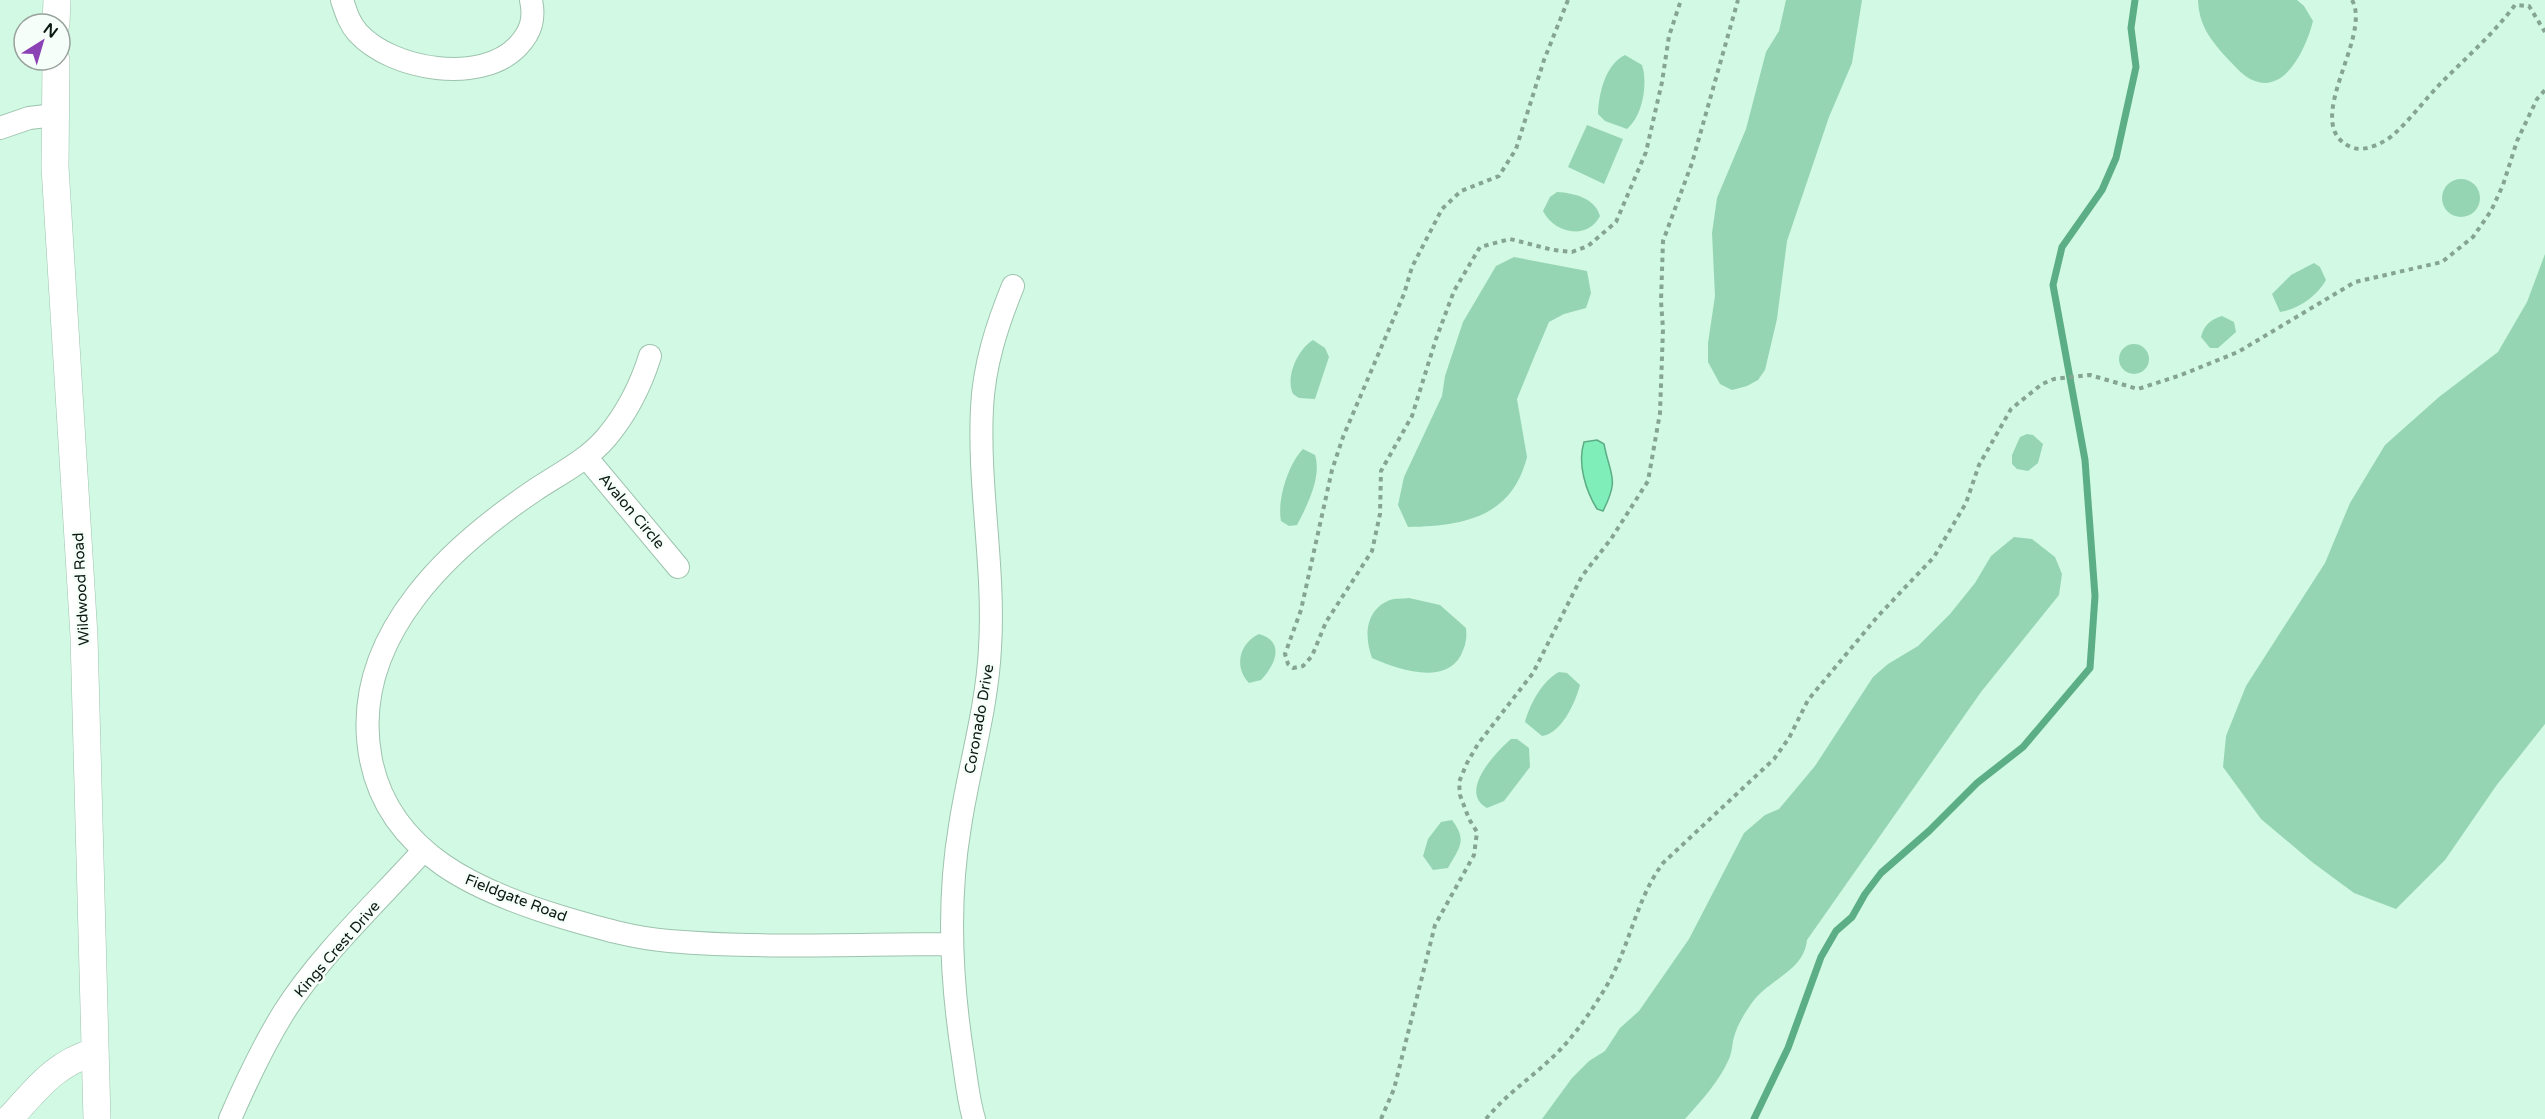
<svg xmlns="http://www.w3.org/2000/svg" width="2545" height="1119" font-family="'Varela Round',sans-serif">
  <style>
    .green { fill: #95d5b4 }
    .water { fill: #7feeb8; stroke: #5cae86; stroke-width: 1.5 }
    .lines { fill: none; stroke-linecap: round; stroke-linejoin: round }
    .stream { stroke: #5cae86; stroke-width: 7 }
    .minor-casing { stroke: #9dc3ae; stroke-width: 24 }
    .tertiary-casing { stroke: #9dc3ae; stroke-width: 28 }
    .path { stroke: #86a493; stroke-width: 4; stroke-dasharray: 4.5 4.5; stroke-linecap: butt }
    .minor { stroke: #fff; stroke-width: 22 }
    .tertiary { stroke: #fff; stroke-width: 27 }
    .labels { text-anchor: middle; stroke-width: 5; stroke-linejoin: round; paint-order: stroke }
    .street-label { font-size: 15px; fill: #0a1911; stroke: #f6fef9 }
  </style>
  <rect width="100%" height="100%" fill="#d2f9e3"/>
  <path class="green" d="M1786,0H1862L1852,63L1829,117L1787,241L1777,319L1765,370L1758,380L1747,386L1732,390L1720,384L1708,362V343L1715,296L1712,233L1717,198L1746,129L1766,52L1779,31Z
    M2198,0H2297L2304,6L2313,21C2307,45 2287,93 2255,81C2243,77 2234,65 2226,57C2210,39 2199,25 2198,0Z
    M1625,55L1642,65C1648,83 1643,116 1627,129L1605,121L1598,114C1599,93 1605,65 1625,55Z
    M1587,125L1623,139L1604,184L1568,167Z
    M2442 198a19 19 0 1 1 38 0a19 19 0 1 1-38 0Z
    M1557,192C1574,193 1595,198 1600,216C1587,241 1554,233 1543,211L1550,197Z
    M2545,254V724L2496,786L2445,860L2396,909L2354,893L2312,862L2261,819L2223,767L2226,736L2246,686L2325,563L2350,503L2385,445L2439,397L2498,352L2527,302Z
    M1514,257L1587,271L1591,293L1586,308L1564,314L1549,322L1535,355L1517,399L1527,457C1512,518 1462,526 1408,527L1398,505L1404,477L1442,396L1445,376L1463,322L1496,266Z
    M2314,263L2320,267L2326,280C2317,296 2299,309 2280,312L2272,294L2291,275Z
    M2222,316L2234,322L2236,332L2218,348H2210L2201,337C2204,325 2210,320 2222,316Z
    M1313,340L1325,348L1329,357L1315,399L1299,398L1293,394C1285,377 1298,349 1313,340Z
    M2119 359a15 15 0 1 1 30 0a15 15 0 1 1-30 0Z
    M2027,434L2033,435L2043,444L2038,463L2028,471L2017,469L2012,464V455L2020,437Z
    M1303,449L1315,455C1322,477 1307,506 1297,525L1289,526L1281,521C1277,501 1288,464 1303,449Z
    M2014,537L2032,539L2055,557L2062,574L2059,595L1981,692L1807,940C1804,970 1772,978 1754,1000C1746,1011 1738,1023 1734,1037C1732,1044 1732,1053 1729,1059C1719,1082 1701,1101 1685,1119H1542L1572,1078L1589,1061L1605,1051L1620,1028L1639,1011L1689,939L1744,833L1765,815L1779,809L1815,766L1873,677L1888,664L1918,646L1950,614L1975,583L1991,556Z
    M1409,598L1440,605L1466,628C1467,638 1466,645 1461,655C1445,686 1397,669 1372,658C1364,636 1365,610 1390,600C1395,598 1403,599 1409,598Z
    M1259,634C1286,642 1275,665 1261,680L1249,683C1233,666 1240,643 1259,634Z
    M1559,672L1567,673L1580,685C1575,703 1562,733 1542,736L1525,722C1530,704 1542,681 1559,672Z
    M1511,739H1517L1529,748L1530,767L1504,801L1487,808C1458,792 1495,753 1511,739Z
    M1452,820C1468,841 1459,848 1448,868L1433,870L1423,856L1428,839L1441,822Z"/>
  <path class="water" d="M1597,440L1604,444C1610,476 1620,478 1603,511L1597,509C1586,491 1577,464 1584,442Z"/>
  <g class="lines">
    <path class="stream" d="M1754,1119L1788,1048L1821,957L1836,931L1852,917L1865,894L1881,873L1929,831L1977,783L2023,747L2090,668L2095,596L2085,460L2053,285L2062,247L2102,190L2116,158L2136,67L2131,28L2135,0"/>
    <g class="minor-casing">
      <path id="minor" d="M342,0C346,12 349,23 358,33C392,70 481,85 518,46C531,32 535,19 531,0
        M0,128L29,118L55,115
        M650,356C640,388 627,413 606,438C586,461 559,474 535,490C492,519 448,554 416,596C379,644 359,699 371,760C390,855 481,893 565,918C599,928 633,938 669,941C762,949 857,944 951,944
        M586,457L678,567
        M230,1119C246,1082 263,1046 284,1012C320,955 378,901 423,851
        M974,1119C968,1099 966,1077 963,1057C951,981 947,903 960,826C969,767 987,709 990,648C995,568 978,488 982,408C984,365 997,325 1013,286"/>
    </g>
    <g class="tertiary-casing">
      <path id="tertiary" d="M56,24L57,0
        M56,60L55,167L84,636L97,1119
        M9,1119C37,1089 54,1064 94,1052"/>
    </g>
    <path class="path" d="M1568,0L1544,60L1516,149L1499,176L1461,191L1442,209L1412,267L1404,294L1343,437L1332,470L1301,610L1285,654L1288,664L1293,668L1303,666L1312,656L1326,622L1372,551L1380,514L1381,471L1412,416L1436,339L1454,291L1480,247L1510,239L1553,250L1572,252L1588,246L1616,222L1646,152L1662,82L1669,36L1681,0
      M2352,0C2373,37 2299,125 2351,147C2363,153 2384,143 2393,135C2411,119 2426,98 2443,81C2468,56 2494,33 2515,5L2529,6L2545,32
      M1381,1119L1394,1089L1435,925L1474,855L1477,832L1469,819L1460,795L1459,782L1467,763L1478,744L1533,673L1582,576L1611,539L1648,481L1660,413L1663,329L1661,301L1663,241L1692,163L1738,0
      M1486,1119C1507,1093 1533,1077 1557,1053C1576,1034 1592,1010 1606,987C1630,947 1635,901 1663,863L1774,759L1789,738L1808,700L1878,616L1934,557L1966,503L1979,465L2011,409L2042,384L2054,379L2090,375L2138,389L2181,375L2238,352L2355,282L2442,262L2473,237L2491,211L2503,185L2517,141L2537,99L2545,90"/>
    <use href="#minor" class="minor"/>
    <use href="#tertiary" class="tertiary"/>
  </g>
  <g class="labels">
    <g class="street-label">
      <text transform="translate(632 511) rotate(50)" y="5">Avalon Circle</text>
      <text transform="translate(81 589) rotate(-93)" y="5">Wildwood Road</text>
      <text transform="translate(979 719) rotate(-80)" y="5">Coronado Drive</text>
      <text transform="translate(516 898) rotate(21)" y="5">Fieldgate Road</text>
      <text transform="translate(337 949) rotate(-49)" y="5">Kings Crest Drive</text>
    </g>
  </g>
  <g transform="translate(42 42) rotate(37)"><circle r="28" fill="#f6fef9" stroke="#98a29c" stroke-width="1.5"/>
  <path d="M0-4.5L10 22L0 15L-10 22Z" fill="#8b42b4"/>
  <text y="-9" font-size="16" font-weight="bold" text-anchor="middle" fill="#0a1911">N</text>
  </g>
</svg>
